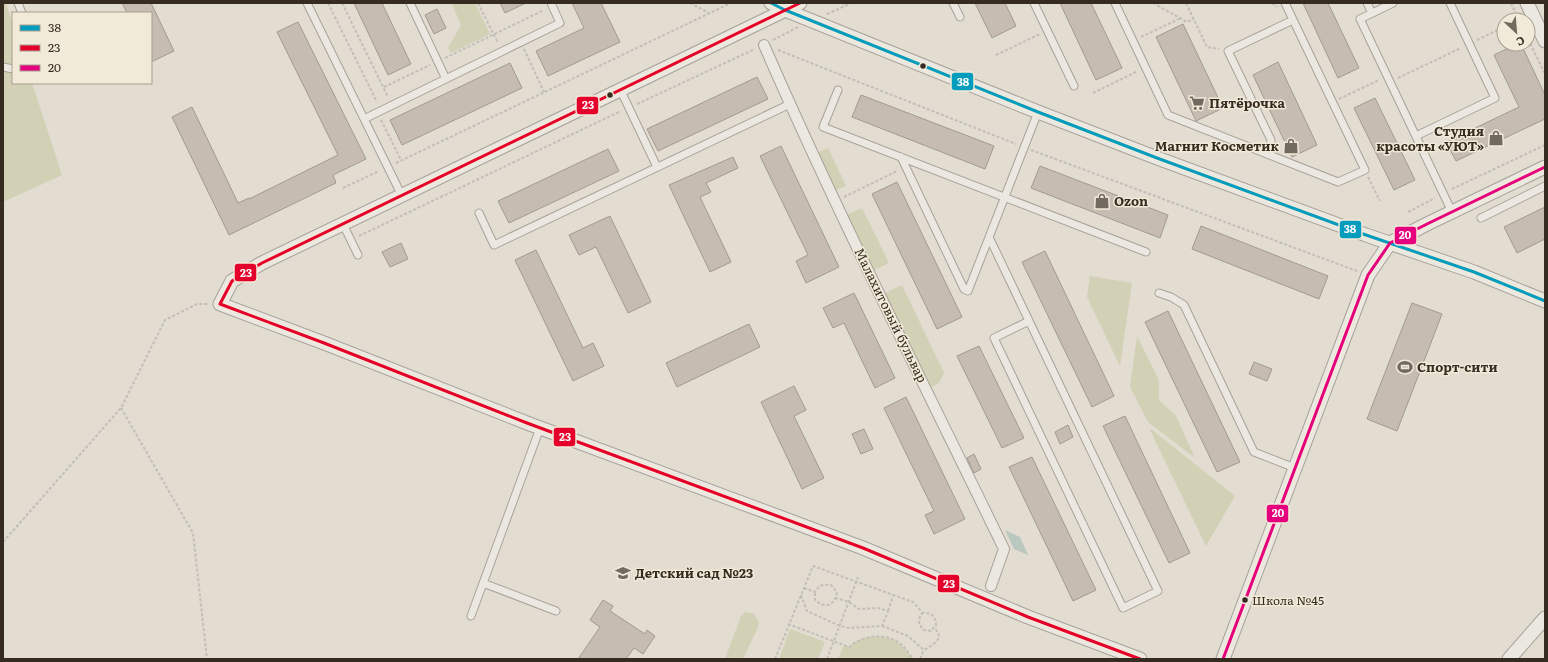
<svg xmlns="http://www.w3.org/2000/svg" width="1548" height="662" font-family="Literata,serif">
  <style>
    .green { fill: #d2d0b5 }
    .water { fill: #bac8c0 }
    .building { fill: #c6bcb2; stroke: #a29990 }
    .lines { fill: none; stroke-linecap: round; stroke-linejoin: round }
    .service-casing { stroke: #a8a299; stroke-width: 9 }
    .pedestrian-casing { stroke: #a8a299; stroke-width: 12 }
    .minor-casing { stroke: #a8a299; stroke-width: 15 }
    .path { stroke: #c3bfb8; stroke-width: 2; stroke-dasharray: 3 2; stroke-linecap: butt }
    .service { stroke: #ebe8e1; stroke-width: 7 }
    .pedestrian { stroke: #ebe8e1; stroke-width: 10 }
    .minor { stroke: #ebe8e1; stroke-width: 13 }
    .bus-1-casing { stroke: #f2ead8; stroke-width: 6 }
    .bus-2-casing { stroke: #f2ead8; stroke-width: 6 }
    .bus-3-casing { stroke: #f2ead8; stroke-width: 6 }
    .bus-1 { stroke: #059cbd; stroke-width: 3 }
    .bus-2 { stroke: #e4002b; stroke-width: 3 }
    .bus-3 { stroke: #e5007d; stroke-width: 3 }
    .bus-dot { fill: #362b21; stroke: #f2ead8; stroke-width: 1.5 }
    .labels { text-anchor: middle; stroke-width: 3; stroke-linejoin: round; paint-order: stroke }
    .bus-label { font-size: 12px; fill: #362b21; stroke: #f2ead8; text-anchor: start }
    .poi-label { font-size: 13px; font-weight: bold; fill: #362b21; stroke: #f2ead8; text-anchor: start }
    .street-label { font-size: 13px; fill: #362b21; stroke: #f2ead8 }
    .line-badge { stroke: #f2ead8; stroke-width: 1.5 }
    .badge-label { font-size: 11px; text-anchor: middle; font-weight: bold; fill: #fff }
  </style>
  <rect width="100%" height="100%" fill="#e2dcd1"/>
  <path class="green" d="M3,3H6L13,25V83H32L62,175L3,202Z
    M454,3H475L490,34L451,53L448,48L461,25L452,4Z
    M828,148L846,186L834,191L816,154Z
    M862,208L889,263L873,271L846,215Z
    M1090,276L1132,283L1120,366L1087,297Z
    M902,285L944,373L939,383L928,389L883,294Z
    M1137,336L1159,380V400L1176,416L1195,458L1148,422L1130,387Z
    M1151,429L1235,496L1206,546L1150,430Z
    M745,612L754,614L759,622L758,627L743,659H725L741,616Z
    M790,629L825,642L818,659H779Z
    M867,637C891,636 898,639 913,659H838L844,645L849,647L857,641Z"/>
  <path class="water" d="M1005,530L1020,537L1028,555L1014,549Z"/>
  <path class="building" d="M122,3H151L174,51L151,62V13H127Z
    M354,3H382L411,64L388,75Z
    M500,3H526L505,13Z
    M572,3H601L620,42L548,76L536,51L584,28Z
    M975,3H1005L1016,26L992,38Z
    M1060,3H1091L1122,68L1096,80Z
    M1303,3H1328L1359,68L1338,78Z
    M437,9L446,28L434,34L425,15Z
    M298,22L366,159L333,175L336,183L229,235L172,117L192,107L238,203L249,198V199L338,155L277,32Z
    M1183,24L1223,108L1196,121L1156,37Z
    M1517,44H1521L1545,95V119L1456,161L1446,142L1519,107L1494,55Z
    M1278,62L1317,145L1292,157L1253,75Z
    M510,63L522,88L402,145L390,120Z
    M757,77L768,99L658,151L647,129Z
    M861,95L994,146L985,169L852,117Z
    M1375,98L1415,180L1394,190L1354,108Z
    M781,146L839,267L806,283L796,261L808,255L760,156Z
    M608,149L619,171L509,223L498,201Z
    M733,157L738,168L706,183L711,192L700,197L731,262L710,272L669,185Z
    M1040,166L1168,215L1160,238L1031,188Z
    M897,182L962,317L937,329L872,194Z
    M1545,207V239L1517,253L1504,227Z
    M610,216L651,302L628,313L596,247L579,255L569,235Z
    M1201,226L1328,276L1319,299L1192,249Z
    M401,243L408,259L390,267L382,252Z
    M536,250L583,348L593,343L604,366L573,381L515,260Z
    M1045,251L1114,396L1092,407L1022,262Z
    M854,293L895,378L875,388L844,323L833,328L823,308Z
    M1412,303L1442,314L1397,431L1367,419Z
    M1168,311L1240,462L1217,472L1145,322Z
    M749,324L760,347L677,387L666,363Z
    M979,346L1024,438L1002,448L957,356Z
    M1254,362L1272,369L1267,381L1249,374Z
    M794,386L806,410L794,416L824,478L802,489L761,402Z
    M906,397L965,519L934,534L925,515L934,511L884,408Z
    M1125,416L1190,553L1169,563L1103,426Z
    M1068,425L1073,437L1060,444L1055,432Z
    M864,429L873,449L861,454L852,434Z
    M974,454L981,469L974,473L967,458Z
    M1032,457L1096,590L1073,601L1009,467Z
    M603,600L613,606L610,611L645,634L647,630L655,636L643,654L634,648L626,659H578L600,627L590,620Z"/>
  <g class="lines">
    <g class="service-casing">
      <path id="service" d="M18,3L22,13
        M307,3L402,196
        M410,3L446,79
        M953,3L960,17
        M1034,3L1074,86
        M1115,3L1168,115L1338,182L1365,170L1285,3
        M1367,3L1372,13
        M1393,3L1360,19L1452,212
        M3,67L13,69
        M620,89L657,167
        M838,90L823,127L1146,252
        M364,119L560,23L551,3
        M1416,136L1495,98L1450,3
        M1270,155L1271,140L1228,51L1293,20
        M901,157L964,289L968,291L1038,112
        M479,213L494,245L790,104
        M1481,218L1545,186
        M343,224L358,255
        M989,237L1158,591L1123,608L994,338L1029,321
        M1159,293L1171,297L1184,305L1254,452L1295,468
        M483,583L556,611
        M471,616L540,428"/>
    </g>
    <g class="pedestrian-casing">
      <path id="pedestrian" d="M764,45C838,215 923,382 1004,549L991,586"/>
    </g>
    <g class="minor-casing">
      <path id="minor" d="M771,3L785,10L1038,112L1157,158L1366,235L1474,272L1545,301
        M800,3L262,263L232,281L220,304L324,343L527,423L863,548L1028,617L1140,659
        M1527,3L1545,41
        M1223,659L1368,275L1390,243L1427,224L1545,167
        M1509,659L1545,618"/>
    </g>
    <path class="path" d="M328,3L377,102
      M342,3L388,97
      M478,3L498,43
      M690,3L709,13
      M842,3L847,5
      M1153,3L1187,22L1194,19
      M1186,3L1207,47L1219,49
      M1272,3L1277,7
      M1511,3L1519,20
      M827,14L852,3
      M1141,37L1181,18
      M1528,39L1545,74
      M773,40L798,27
      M1477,40L1504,27
      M524,49L544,92
      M778,50L1016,144
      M996,55L1040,34
      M445,58L544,10
      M1398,78L1461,48
      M384,87L430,65
      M1093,93L1138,71
      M1339,99L1379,80
      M637,104L755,49
      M381,120L401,160
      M1031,150L1357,271
      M396,163L731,3
      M1368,177L1380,201
      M343,188L379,171
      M1452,189L1545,145
      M844,197L897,171
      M1408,212L1435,198
      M359,236L621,111
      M121,408L193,533L207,659
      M3,542L121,408L165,320L197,304H209
      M804,588L815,592C819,585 823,584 831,585L837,592C835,606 825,609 815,600V592
      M801,595L807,611L840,626L848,628L882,626L888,611L878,608L859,609L849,602L836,598
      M888,611L893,596
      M788,624L849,647C864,634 888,632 903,646C907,650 910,655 913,659
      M882,626L908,636L924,650C933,645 946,638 934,628
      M775,659L813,566L913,602L923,613C931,612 936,616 936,625L931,631L924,630L919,624L920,615L923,613
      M827,659L858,577
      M920,659L924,650"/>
    <use href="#service" class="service"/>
    <use href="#pedestrian" class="pedestrian"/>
    <use href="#minor" class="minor"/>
    <g class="bus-1-casing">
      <path id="bus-1" d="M771,3L785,10L1038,112L1157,158L1366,235L1474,272L1545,301"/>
    </g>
    <g class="bus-2-casing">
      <path id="bus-2" d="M800,3L262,263L232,281L220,304L324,343L527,423L863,548L1028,617L1140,659"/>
    </g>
    <g class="bus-3-casing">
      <path id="bus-3" d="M1223,659L1368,275L1390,243L1427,224L1545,167"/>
    </g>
    <use href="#bus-1" class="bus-1"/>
    <use href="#bus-2" class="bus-2"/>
    <use href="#bus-3" class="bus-3"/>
  </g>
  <defs>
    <g id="supermarket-bare" transform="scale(1.2)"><path d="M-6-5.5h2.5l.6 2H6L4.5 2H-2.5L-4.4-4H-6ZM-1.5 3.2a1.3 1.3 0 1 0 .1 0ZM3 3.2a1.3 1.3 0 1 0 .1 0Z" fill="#72695f" stroke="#f2ead8" stroke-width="2.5" paint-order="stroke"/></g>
    <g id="shop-bare" transform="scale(1.2)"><path d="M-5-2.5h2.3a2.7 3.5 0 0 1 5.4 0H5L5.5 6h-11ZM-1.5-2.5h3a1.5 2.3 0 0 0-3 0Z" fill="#72695f" stroke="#f2ead8" stroke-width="2.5" paint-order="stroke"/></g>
    <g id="stadium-bare" transform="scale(1.2)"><path d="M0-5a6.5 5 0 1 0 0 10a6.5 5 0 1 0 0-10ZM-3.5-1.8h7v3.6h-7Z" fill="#72695f" stroke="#f2ead8" stroke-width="2.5" paint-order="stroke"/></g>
    <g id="school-bare" transform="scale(1.2)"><path d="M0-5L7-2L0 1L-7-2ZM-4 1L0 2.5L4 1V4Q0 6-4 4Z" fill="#72695f" stroke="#f2ead8" stroke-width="2.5" paint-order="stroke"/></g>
  </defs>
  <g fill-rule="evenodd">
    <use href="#supermarket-bare" x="1197" y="103"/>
    <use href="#shop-bare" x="1496" y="138"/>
    <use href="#shop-bare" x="1291" y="146"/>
    <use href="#shop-bare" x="1102" y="201"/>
    <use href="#stadium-bare" x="1405" y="367"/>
    <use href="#school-bare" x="623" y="573"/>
  </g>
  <g class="bus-dot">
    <circle cx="923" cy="66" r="3.5"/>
    <circle cx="610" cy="95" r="3.5"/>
    <circle cx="1245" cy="600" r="3.5"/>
  </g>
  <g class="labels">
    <g class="bus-label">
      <text x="1252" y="605">Школа №45</text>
    </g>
    <g class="poi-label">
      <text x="1209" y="108">Пятёрочка</text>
      <text x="1484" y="136" text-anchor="end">Студия<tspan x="1484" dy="15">красоты «УЮТ»</tspan></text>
      <text x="1279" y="151" text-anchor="end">Магнит Косметик</text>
      <text x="1114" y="206">Ozon</text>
      <text x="1417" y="372">Спорт-сити</text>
      <text x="635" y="578">Детский сад №23</text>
    </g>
    <g class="street-label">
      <text transform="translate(891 315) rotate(64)" y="5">Малахитовый бульвар</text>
    </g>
  </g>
  <g class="line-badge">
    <rect x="951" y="72" width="23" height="19" rx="4" fill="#059cbd"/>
    <rect x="576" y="96" width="23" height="19" rx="4" fill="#e4002b"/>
    <rect x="1339" y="220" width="23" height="19" rx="4" fill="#059cbd"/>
    <rect x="1394" y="226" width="23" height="19" rx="4" fill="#e5007d"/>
    <rect x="234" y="263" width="23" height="19" rx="4" fill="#e4002b"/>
    <rect x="553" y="427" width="23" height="20" rx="4" fill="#e4002b"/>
    <rect x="1266" y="504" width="23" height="19" rx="4" fill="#e5007d"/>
    <rect x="937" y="574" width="23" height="19" rx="4" fill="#e4002b"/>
  </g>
  <g class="badge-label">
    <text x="963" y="86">38</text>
    <text x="588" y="109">23</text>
    <text x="1350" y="233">38</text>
    <text x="1405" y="239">20</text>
    <text x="246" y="277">23</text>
    <text x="565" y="441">23</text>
    <text x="1278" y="517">20</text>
    <text x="949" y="588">23</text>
  </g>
  <rect width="1548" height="662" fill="none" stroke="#362b21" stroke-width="8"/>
  <rect x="12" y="12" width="140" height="72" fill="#f2ead8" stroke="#a79e8f"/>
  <rect x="20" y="25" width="20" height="6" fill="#059cbd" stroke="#a79e8f"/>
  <text x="48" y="32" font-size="12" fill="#362b21">38</text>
  <rect x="20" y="45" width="20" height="6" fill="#e4002b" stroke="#a79e8f"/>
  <text x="48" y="52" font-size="12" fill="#362b21">23</text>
  <rect x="20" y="65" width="20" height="6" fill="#e5007d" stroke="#a79e8f"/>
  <text x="48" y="72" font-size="12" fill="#362b21">20</text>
  <g transform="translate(1516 32) rotate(154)"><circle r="19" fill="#f2ead8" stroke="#a79e8f"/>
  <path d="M0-3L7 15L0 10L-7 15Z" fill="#72695f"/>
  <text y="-6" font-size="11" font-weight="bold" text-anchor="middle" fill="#362b21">С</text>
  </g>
</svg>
